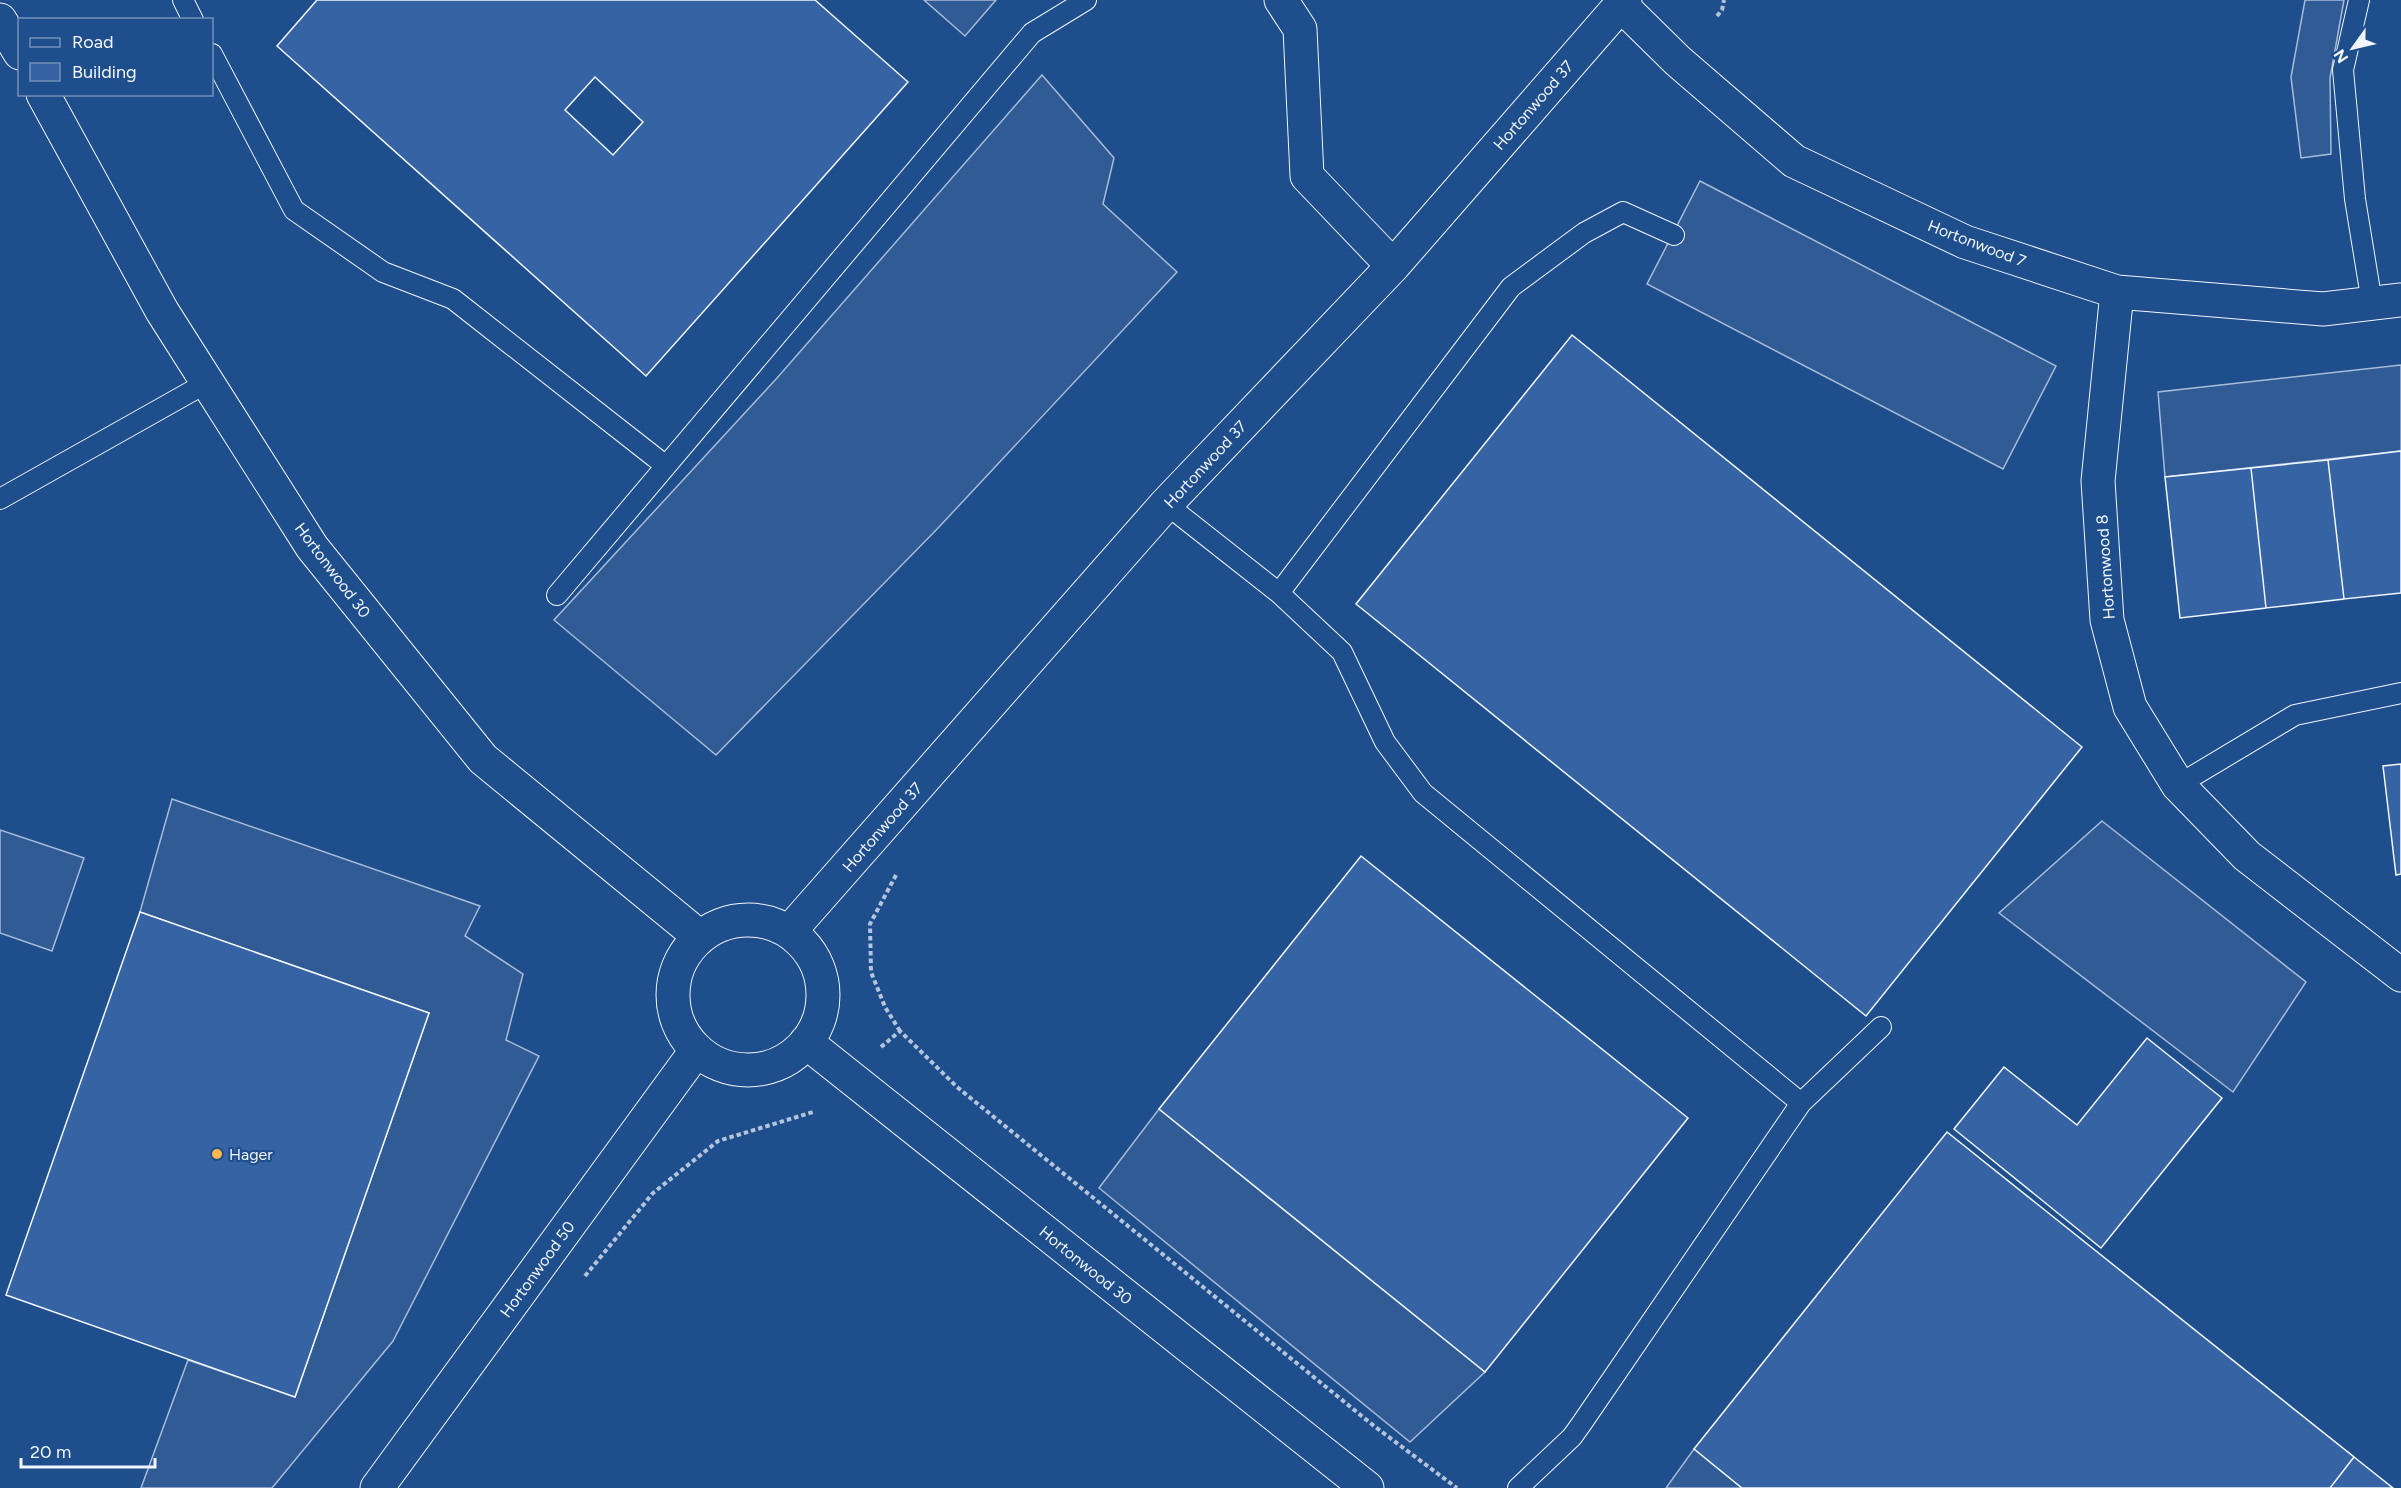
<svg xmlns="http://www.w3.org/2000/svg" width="2401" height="1488" font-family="Figtree,sans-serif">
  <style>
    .parking { fill: #305b95; stroke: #a8bbd7; stroke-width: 1.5 }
    .building { fill: #3563a3; stroke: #f2f6ff; stroke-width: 1.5; fill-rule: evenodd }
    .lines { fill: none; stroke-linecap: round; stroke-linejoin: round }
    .service-casing { stroke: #f2f6ff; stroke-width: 22 }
    .minor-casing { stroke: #f2f6ff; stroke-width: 35 }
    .path { stroke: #b3c4dc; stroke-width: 4; stroke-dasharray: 4.5 3; stroke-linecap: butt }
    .service { stroke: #1f4e8c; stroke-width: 20 }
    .minor { stroke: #1f4e8c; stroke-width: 33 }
    .poi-dot { fill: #ffb74d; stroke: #1f4e8c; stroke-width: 2 }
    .labels { text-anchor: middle; stroke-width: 4.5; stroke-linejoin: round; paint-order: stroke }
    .street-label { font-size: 16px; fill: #f2f6ff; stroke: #1f4e8c }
    .poi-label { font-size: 16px; fill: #f2f6ff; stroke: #1f4e8c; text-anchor: start }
  </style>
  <rect width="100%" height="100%" fill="#1f4e8c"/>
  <path class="parking" d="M924,0H996L965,36Z
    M2305,0H2344L2330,78L2331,154L2301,158L2291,77Z
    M1042,75L1114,158L1103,204L1177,272L939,527L716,755L554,620L777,378Z
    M1700,181L2056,366L2003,469L1647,284Z
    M2401,365V451L2165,477L2158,392Z
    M172,799L480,906L465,936L523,974L506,1040L539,1056L393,1341L272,1488H141L188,1360L295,1397L429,1013L140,912Z
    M2102,821L2306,982L2233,1092L1999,913Z
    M0,830L84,858L52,951L0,933Z
    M1159,1109L1485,1372L1410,1442L1099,1188Z
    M1694,1449L1742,1488H1666Z"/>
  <path class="building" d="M317,0H815L908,82L646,376L277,46ZM595,77L643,122L613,155L565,110Z
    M1572,335L2082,747L1866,1016L1356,604Z
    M2401,451V593L2344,599L2328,460Z
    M2328,460L2344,599L2266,608L2251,468Z
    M2251,468L2266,608L2180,618L2165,477Z
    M2401,764V874L2396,875L2383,766Z
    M1361,856L1688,1118L1485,1372L1159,1109Z
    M140,912L429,1013L295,1397L6,1295Z
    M2147,1038L2222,1098L2101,1248L1954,1129L2004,1067L2077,1125Z
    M1947,1132L2354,1457L2330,1488H1742L1694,1449Z
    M2354,1457L2393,1488H2330Z"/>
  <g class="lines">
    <g class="service-casing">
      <path id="service" d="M183,0L193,20
        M2359,0L2343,70L2355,199L2372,303
        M212,54L294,210L383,272L453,299L666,466
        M0,499L208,382
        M1166,504L1279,593L1342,652L1385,742L1423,793L1801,1103L1881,1027
        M1279,593L1511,287L1584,233L1623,212L1674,235
        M557,595L1032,33L1086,0
        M2178,785L2295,715L2401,693
        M1518,1488L1572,1437L1582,1423L1801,1103"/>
    </g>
    <g class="minor-casing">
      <path id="minor" d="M1281,0L1300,29L1307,176L1393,266
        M1621,5L1678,61L1794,161L1965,242L2117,292L2323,309L2401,300
        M0,20L20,53
        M43,94L162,311L312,547L483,759L700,937
        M2117,292L2098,481L2107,620L2130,707L2178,785L2247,856L2401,975
        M673 995a75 75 0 1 1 150 0a75 75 0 1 1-150 0Z
        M789,932L1166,504L1393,266L1625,0
        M806,1042L1367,1488
        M377,1488L696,1051"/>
    </g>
    <path class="path" d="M1717,16L1722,10L1724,0
      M896,875L870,924L871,972L885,1007L900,1031
      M881,1047L900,1031L957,1087L1374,1426L1457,1488
      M585,1276L653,1193L718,1141L813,1112"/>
    <use href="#service" class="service"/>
    <use href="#minor" class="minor"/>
  </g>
  <circle class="poi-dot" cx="217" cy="1154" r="6"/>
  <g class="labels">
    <g class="street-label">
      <text transform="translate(1533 105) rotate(-49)" y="6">Hortonwood 37</text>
      <text transform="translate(1977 243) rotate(21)" y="6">Hortonwood 7</text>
      <text transform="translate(1205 464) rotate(-47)" y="6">Hortonwood 37</text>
      <text transform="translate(2105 567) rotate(-94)" y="6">Hortonwood 8</text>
      <text transform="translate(333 570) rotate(53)" y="6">Hortonwood 30</text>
      <text transform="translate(882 827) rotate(-49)" y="6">Hortonwood 37</text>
      <text transform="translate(1086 1265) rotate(39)" y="6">Hortonwood 30</text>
      <text transform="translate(537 1269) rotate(-54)" y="6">Hortonwood 50</text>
    </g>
    <g class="poi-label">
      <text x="229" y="1160">Hager</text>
    </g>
  </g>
  <rect x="18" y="18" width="195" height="78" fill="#1f4e8c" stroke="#7391ba" stroke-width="1.5"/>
  <rect x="30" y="38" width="30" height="9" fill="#1f4e8c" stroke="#7391ba" stroke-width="1.5"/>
  <text x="72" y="48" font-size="18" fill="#f2f6ff">Road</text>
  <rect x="30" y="63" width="30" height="18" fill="#3563a3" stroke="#7391ba" stroke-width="1.5"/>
  <text x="72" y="78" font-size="18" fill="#f2f6ff">Building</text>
  <g transform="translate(2353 48) rotate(236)" stroke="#1f4e8c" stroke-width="4.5" paint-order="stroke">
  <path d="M0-4.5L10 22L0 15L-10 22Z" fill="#f2f6ff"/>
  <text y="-9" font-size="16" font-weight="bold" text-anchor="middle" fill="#f2f6ff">N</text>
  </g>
  <path d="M21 1458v9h134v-9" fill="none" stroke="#f2f6ff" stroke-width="3"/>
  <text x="30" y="1458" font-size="18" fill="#f2f6ff" stroke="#1f4e8c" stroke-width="4.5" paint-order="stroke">20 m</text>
</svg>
